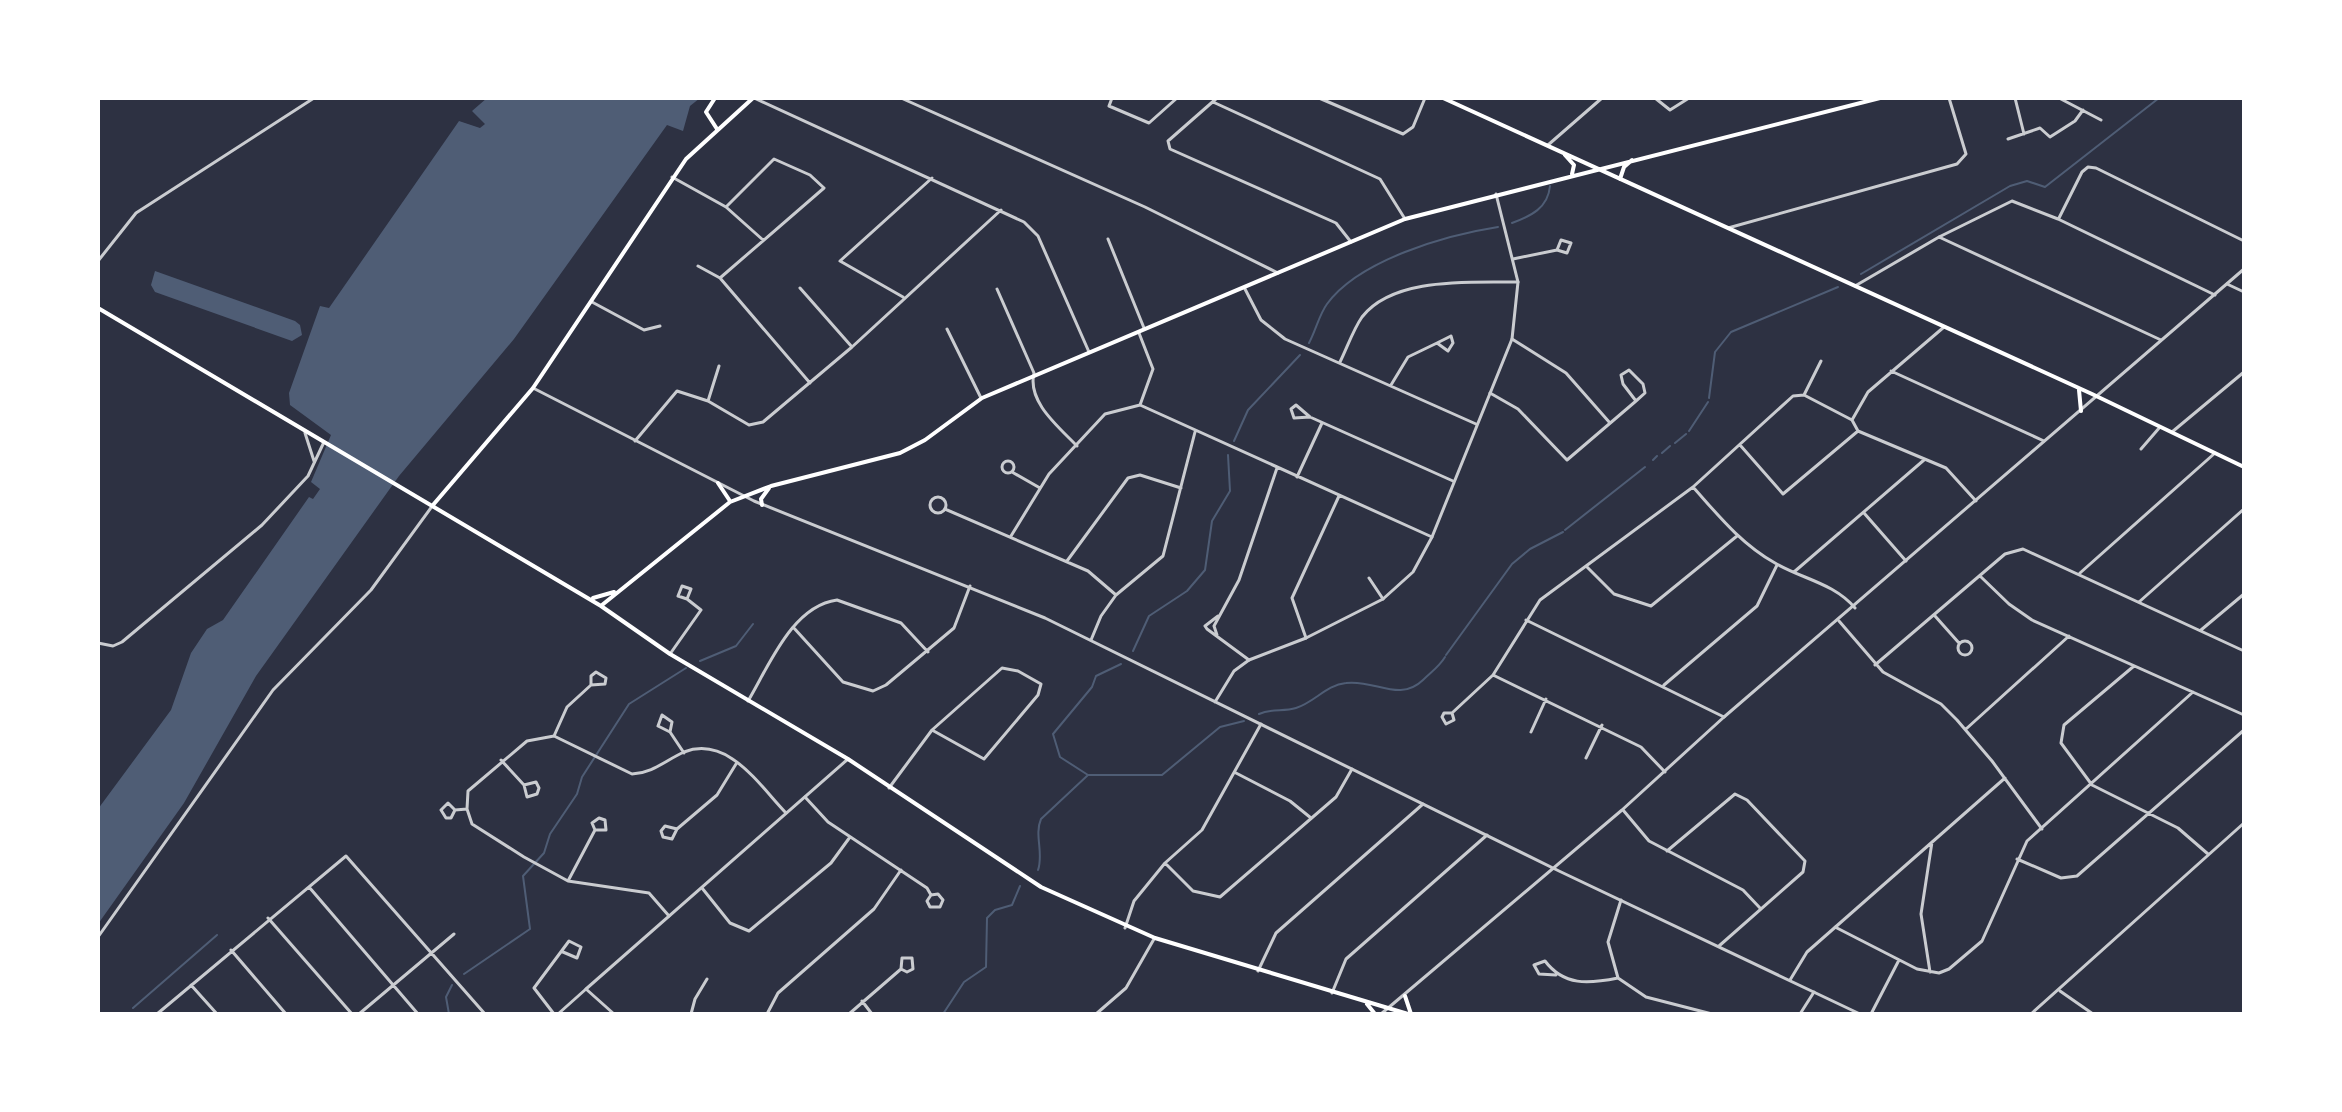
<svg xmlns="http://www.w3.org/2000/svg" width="2342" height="1112" font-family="'Public Sans',sans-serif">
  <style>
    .water { fill: #4f5d75 }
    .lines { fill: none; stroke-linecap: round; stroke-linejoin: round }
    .stream { stroke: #4f5d75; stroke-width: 2 }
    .minor { stroke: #caccd0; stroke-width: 3 }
    .tertiary { stroke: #caccd0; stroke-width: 3 }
    .secondary { stroke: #fff; stroke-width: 4 }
  </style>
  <rect width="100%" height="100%" fill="#2d3142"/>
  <path class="water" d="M487,98H700L690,106L683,131L667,125L514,339L399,476L256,676L184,803L98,924V809L171,710L191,653L207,629L223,620L309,497L313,499L320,489L311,482L331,435L290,405L289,393L320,306L329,308L459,121L480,128L485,124L472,111Z
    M155,271L295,321L300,325L302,335L292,341L155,292L151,285Z"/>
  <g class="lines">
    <path class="stream" d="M1512,223C1531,216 1548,208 1550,186
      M1861,274L2010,186L2027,181L2045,187L2159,98
      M1309,343C1316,330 1319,315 1327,304C1359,260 1446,235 1498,227
      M1709,398L1715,352L1731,332L1838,287
      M1689,431L1708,402
      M1234,441L1248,410L1300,355
      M1675,443L1686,434
      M1662,453L1670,446
      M1653,460L1657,456
      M1565,530L1645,467
      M1133,651L1149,616L1187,591L1205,570L1212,521L1230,491L1228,455
      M1446,655L1512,564L1530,549L1563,532
      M700,661L736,646L753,624
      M1121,664L1096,676L1092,687L1053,734L1060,757L1088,775H1162L1220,727L1244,721
      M1259,714C1272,708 1283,712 1296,708C1315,702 1326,685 1346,683C1375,679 1399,703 1423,680C1431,672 1439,667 1445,657
      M1038,870C1044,853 1034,835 1041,819L1088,775
      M464,974L530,929L523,876L544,853L550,834L577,794L582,777L629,704L686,668
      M133,1008L217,935
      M449,1014L446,997L452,985
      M943,1014L964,982L986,967L987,918L995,910L1012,905L1020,886"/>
    <path class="minor" d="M754,98L1024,222L1038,236L1089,352
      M901,98L1145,207L1278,273
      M1112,98L1109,106L1149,123L1177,98
      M1217,98L1168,141L1170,149L1336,223L1351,242
      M1319,98L1403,134L1413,127L1425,98
      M1655,98L1670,110L1689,98
      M2015,98L2024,134
      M2059,98L2101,120
      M1213,102L1380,179L1405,219
      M2008,139L2040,128L2050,137L2075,121L2083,110
      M672,177L726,207L763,240
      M2059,218L2082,172L2088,167L2096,168L2244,241
      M1728,228L1957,164L1966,154L1949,98
      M1939,237L2161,340
      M1108,239L1144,328
      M1513,259L1557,250L1567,253L1571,243L1561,240L1557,250
      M98,261L136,213L314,98
      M698,266L720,278L810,383
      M720,278L824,188L810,175L774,159L726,207
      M2227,284L2244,292
      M1855,286L1939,237L2012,201L2058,219L2215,295
      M800,288L852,347
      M997,289L1034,373C1027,402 1059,427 1077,446
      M1245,289L1261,320L1285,339L1476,424
      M903,297L840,261L932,178
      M592,302L644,330L660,326
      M947,329L981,398
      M1139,333L1153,369L1140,405
      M1512,339L1566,373L1610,423
      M1340,362C1347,348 1353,330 1362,317C1394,276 1472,283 1518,282
      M1891,371L2044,441
      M1391,385L1408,357L1437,343L1448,351L1453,343L1451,336L1437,343
      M1490,393L1518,409L1567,460L1636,401L1645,393L1643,384L1629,370L1621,375L1623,384L1636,401
      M1804,395L1852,420L1858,431L1946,468L1976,501
      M1804,395L1821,361
      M708,401L719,366
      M1310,417L1294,418L1291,409L1296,405L1310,417L1453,481
      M1852,420L1868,392L1944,327
      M2172,432L2244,372
      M305,433L314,461
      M635,441L677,391L708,401L749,425L763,422L852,347L1001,210
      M1740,445L1783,494L1858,431
      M2141,449L2160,427
      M1002 467a6 6 0 1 1 12 0a6 6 0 1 1-12 0Z
      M1012,472L1040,488
      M1297,477L1322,423
      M1693,487C1718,515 1741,544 1775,563C1802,579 1834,583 1855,608
      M930 505a8 8 0 1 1 16 0a8 8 0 1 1-16 0Z
      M945,509L1088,571L1116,595
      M1864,513L1906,561
      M1011,536L1049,474L1105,414L1140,405L1432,537
      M1067,561L1128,478L1140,475L1181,488
      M1587,567L1614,594L1651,606L1737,536
      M1794,572L1924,460
      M2080,573L2215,453
      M1980,576L2009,604L2032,620L2244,715
      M1369,578L1383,599
      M2139,602L2244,509
      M1218,616L1205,626L1207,629L1249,660
      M1935,616L1959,643
      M1526,620L1724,717
      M1839,621L1883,672L1941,704L1957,720L1992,761L2042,829
      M793,627L843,682L873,691L886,685L954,628L970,586
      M2201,630L2244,594
      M1217,635L1214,626L1239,580L1277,468
      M1306,638L1292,598L1339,496
      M1091,640L1101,616L1116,595L1163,556L1195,432
      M1958 648a7 7 0 1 1 14 0a7 7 0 1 1-14 0Z
      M98,643L113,646L122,642L262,525L308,476L324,442
      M670,654L701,610L687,599L691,589L682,586L678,596L687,599
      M1875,665L2005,554L2023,549L2244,651
      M2134,666L2064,725L2061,743L2092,785L2178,828L2208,854
      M1493,675L1641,747L1665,772
      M1664,685L1757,606L1777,565
      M748,701C769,666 792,606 837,600L901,623L928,652
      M1452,713L1454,720L1446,724L1442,717L1444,713H1452L1493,675L1540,600L1693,487L1793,396L1804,395
      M1966,729L2069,636
      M670,732L658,726L662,715L672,722L670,732L684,753
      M1531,732L1546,699
      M554,736L567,707L591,685L605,684L606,678L596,672L591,676V685
      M1586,758L1602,725
      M501,760L524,785L527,797L537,794L539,788L536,782L524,785
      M1236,773L1290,801L1311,818
      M889,788L932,730L1002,668L1018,671L1041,684L1038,695L984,759L932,730
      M805,797L828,822L927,888L931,895L938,894L943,900L940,907H930L927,901L931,895
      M455,810L451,818H446L441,810L448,803L455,810L467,809
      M1623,810L1649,841L1743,890L1760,908
      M677,829L665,826L661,831L663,837L672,839L677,829L717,795L736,764
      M1667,851L1735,794L1747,800L1805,861L1803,872L1719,946
      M2017,859L2061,878L2077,876L2244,730
      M1165,863L1193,891L1220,897L1336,797L1352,769
      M568,881L595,830H606L605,820L599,818L592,823L595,830
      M309,887L418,1014
      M702,888L730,923L749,931L831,863L850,837
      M1621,900L1608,942L1618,978L1646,997L1712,1014
      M669,916L649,893L568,881L524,857L472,824L467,809L468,791L527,741L554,736L632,774C653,773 666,760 684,752C728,735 759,785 786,813
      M268,918L352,1014
      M1835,927L1917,969L1939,973L1949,969L1982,941L2027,841L2193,692
      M1125,928L1134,901L1165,863L1202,830L1261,724
      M98,937L273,690L371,590L433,505
      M231,950L286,1014
      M1258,971L1276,933L1423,804
      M1930,972L1921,914L1932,842
      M1556,975L1539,974L1534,965L1545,961C1564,986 1588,984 1618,978
      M1790,980L1807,952L2005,778
      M191,985L217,1014
      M2060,991L2093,1014
      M1332,993L1346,959L1487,835
      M862,1001L872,1014
      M157,1014L346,856L485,1014
      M359,1014L454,934
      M554,1014L534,988L569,941L581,947L577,958L563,952
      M558,1014L586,989
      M691,1014L695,999L707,979
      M767,1014L778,993L874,909L901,870
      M849,1014L901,969L902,958H912L913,969L907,972L901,969
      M1096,1014L1126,988L1154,939
      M1186,1014H1194
      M1800,1014L1814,992
      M1871,1014L1899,960
      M2031,1014L2244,823"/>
    <path class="tertiary" d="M1548,145L1602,98
      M533,388L754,501L1045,618L1559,871L1860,1014
      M98,597V633
      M1215,702L1234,671L1249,660L1306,638L1383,599L1413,572L1432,537L1512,339L1518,282L1496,194
      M614,1014L586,989L848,759
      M1381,1014L1622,810L1724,717L2244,269"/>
    <path class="secondary" d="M715,98L706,112L717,129
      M1443,98L2092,394L2244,467
      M1565,155L1574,165L1572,174
      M1620,179L1624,167L1632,160
      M98,308L601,606L670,654L848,759L1041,887L1155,938L1408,1014
      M2079,390L2081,411
      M718,483L730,501
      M433,505L533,388L686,159L753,98
      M762,505L761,499L769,488
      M593,598L614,592
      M602,605L730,502L771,486L900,453L925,440L982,398L1405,219L1880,98
      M1405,996L1411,1014
      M1367,1004L1375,1014"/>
  </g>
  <rect width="2342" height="1112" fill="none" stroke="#ffffff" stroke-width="200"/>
</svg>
